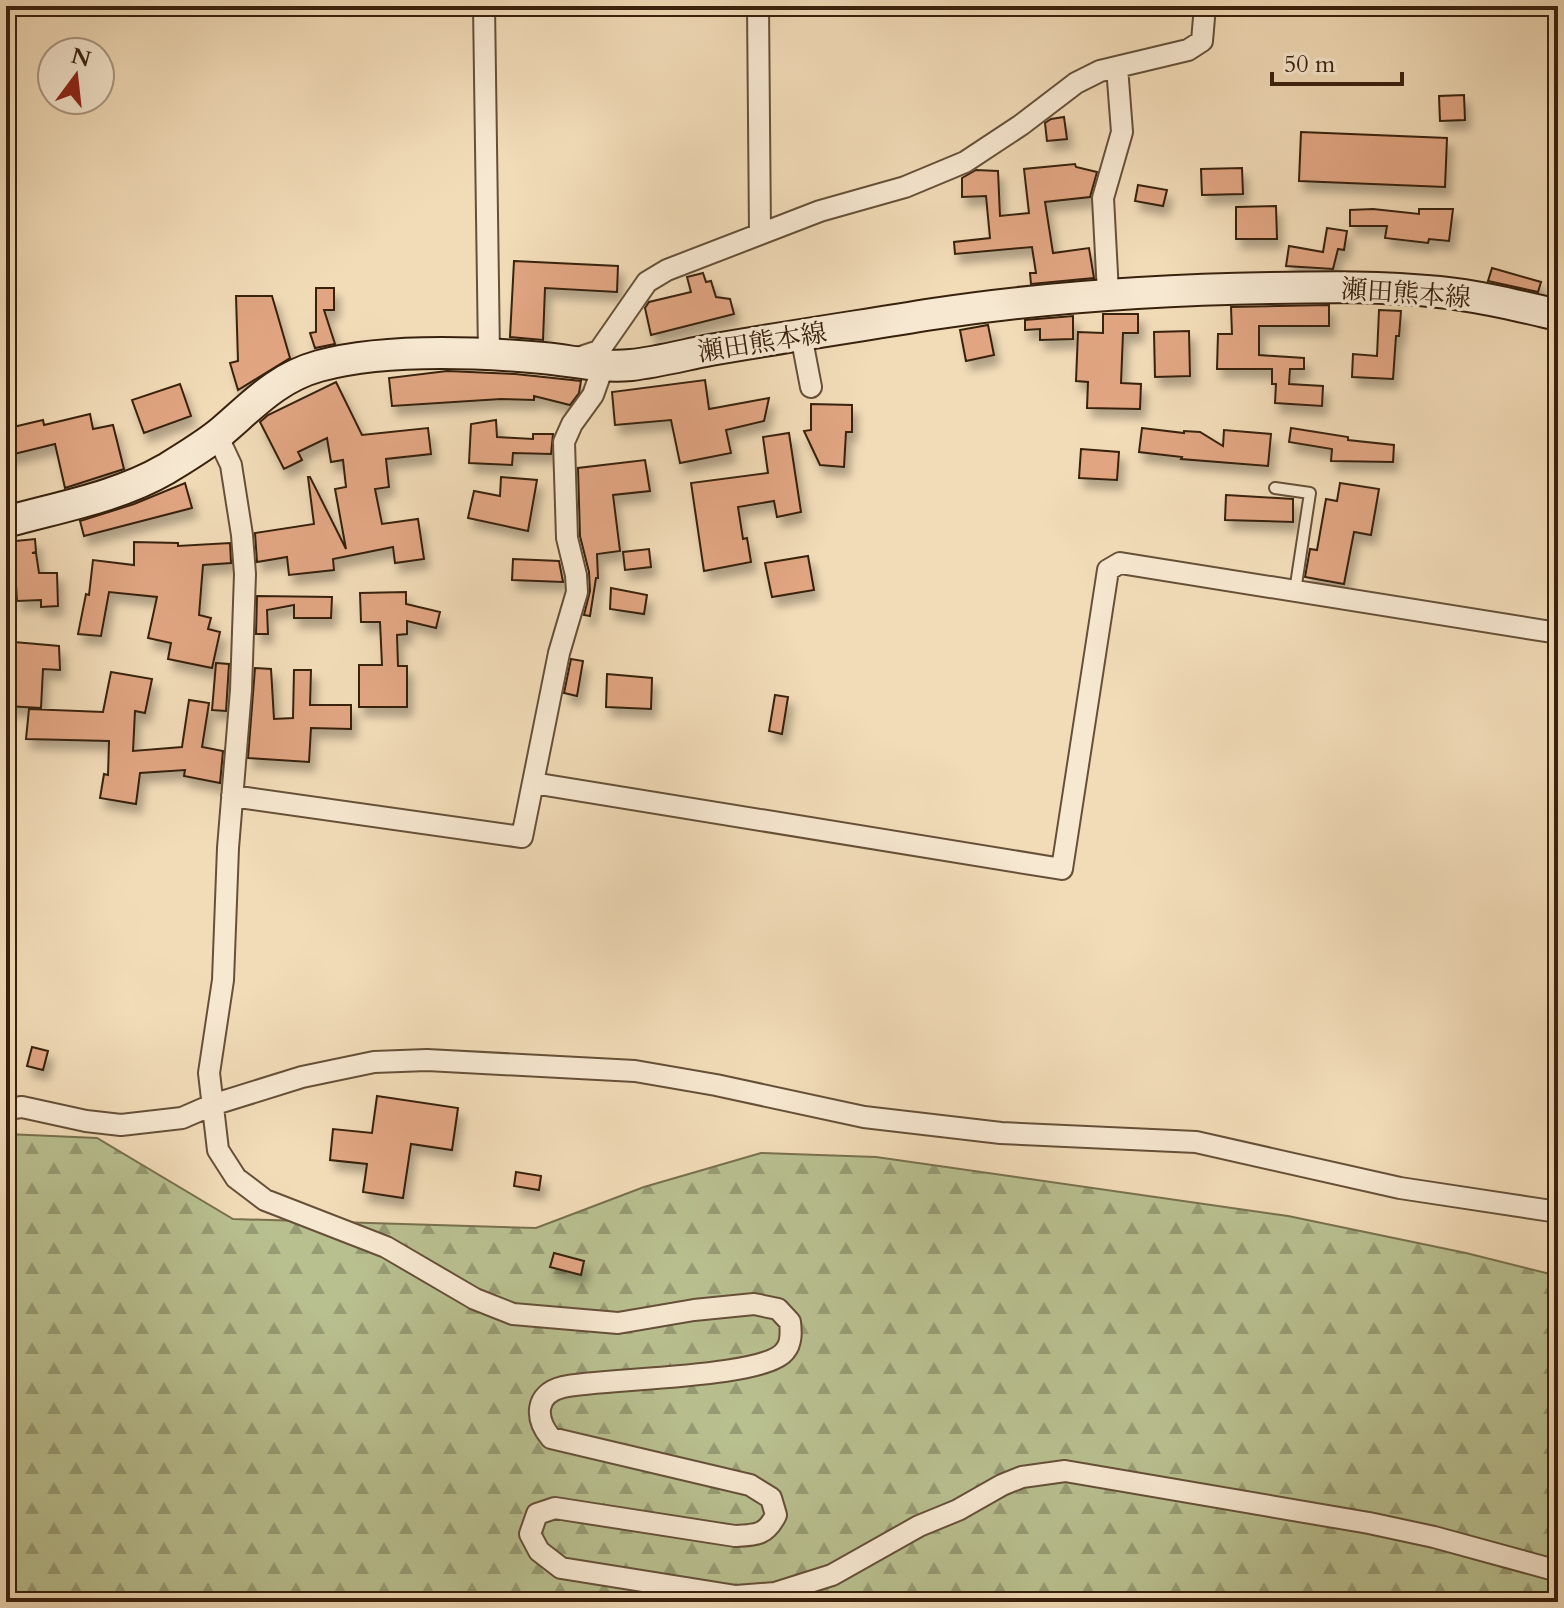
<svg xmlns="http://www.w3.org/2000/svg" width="1564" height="1608" font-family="Cardo,'Noto Serif JP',serif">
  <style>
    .forest { fill: url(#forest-firs); stroke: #78704e; stroke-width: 2 }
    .building { fill: #e1a582; stroke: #38210d; stroke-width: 2; filter: url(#shadow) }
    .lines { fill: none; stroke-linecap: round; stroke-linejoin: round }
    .lane-casing { stroke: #665038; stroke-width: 14 }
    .street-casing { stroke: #665038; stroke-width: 24 }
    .secondary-casing { stroke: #38210d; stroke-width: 34 }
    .lane { stroke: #f7e8d1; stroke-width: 10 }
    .street { stroke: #f7e8d1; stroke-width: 20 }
    .secondary { stroke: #f7e8d1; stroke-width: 30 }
    .labels { text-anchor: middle; stroke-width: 7; stroke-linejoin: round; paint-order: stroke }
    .street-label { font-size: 26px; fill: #38210d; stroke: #f7e8d1 }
  </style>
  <defs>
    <pattern id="forest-firs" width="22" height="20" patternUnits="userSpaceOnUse" patternTransform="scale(2)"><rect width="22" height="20" fill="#b9c090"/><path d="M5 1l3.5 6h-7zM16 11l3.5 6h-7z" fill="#979c74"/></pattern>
    <filter id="shadow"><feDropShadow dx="5" dy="9" stdDeviation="4" flood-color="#0004"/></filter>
  </defs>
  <rect width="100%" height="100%" fill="#f2dcb8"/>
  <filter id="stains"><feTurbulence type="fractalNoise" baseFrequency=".0025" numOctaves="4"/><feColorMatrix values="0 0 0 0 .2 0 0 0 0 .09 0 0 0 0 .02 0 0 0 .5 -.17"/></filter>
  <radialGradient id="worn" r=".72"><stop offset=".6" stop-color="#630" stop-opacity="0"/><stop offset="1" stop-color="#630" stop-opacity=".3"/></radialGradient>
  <path class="forest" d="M6,1134L97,1138L233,1219L536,1228L644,1187L761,1153L876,1157L1288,1216L1466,1253L1558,1276V1602H1362L1353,1600L1337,1602H6Z"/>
  <path class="building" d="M1464,95L1465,120L1440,121L1439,96Z
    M1064,117L1067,139L1047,141L1045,123L1051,119Z
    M1301,132L1447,138L1445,187L1299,181Z
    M1075,164L1076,167L1097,172L1090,197L1045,202L1053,253L1089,248L1094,278L1031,284L1030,273H1036L1032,247L955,254L954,242L990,238L986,196L962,197V178L976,170L998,171L1000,216L1029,213L1024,169Z
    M1242,168L1243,194L1202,195L1201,169Z
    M1138,185L1167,190L1163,206L1135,201Z
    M1276,206L1277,239H1236V207Z
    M1373,209L1419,214V209H1453L1449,241L1429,239L1428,243L1385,238L1387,226H1350V210Z
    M1327,228L1347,231L1344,250L1338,249L1333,269L1286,266L1289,246L1323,252Z
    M514,261L618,266L617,292L545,288L543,340L510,337Z
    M1492,268L1541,282L1538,292L1488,281Z
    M703,273L706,282L711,281L716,297L730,299L734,314L651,335L645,308L649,302L691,292L687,277Z
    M316,288H334V310H324L335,344L315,348L310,333L316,332Z
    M236,296H272L290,358L238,390L230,363L238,361Z
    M1329,305V326H1259V355L1304,358V369H1290L1289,384L1323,386L1322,406L1275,403L1276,384H1272V369H1217L1218,334H1232L1231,307Z
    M1379,310L1401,311L1399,336H1396L1393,379L1352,377L1353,354L1377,356Z
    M1103,314H1138V333H1123L1121,383L1141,384L1140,409L1087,408L1088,382L1076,381L1078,332L1103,333Z
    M1073,316V339L1040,340V329L1025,330V320Z
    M988,325L994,355L966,361L960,330Z
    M1189,331L1190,376L1155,377L1154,332Z
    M447,371L515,374L581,381L579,393L570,405L534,396V400L501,399L392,406L389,378Z
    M705,380L709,409L769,398L764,421L726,430L731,453L680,463L671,420L615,425L612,392Z
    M336,382L362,435L428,428L431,454L386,459L389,487L375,489L382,524L418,519L424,559L395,563L393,547L333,559L334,570L289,575L287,557L257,562L255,533L314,524L308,477H310L346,549L335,489L346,487L343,460L331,462L327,438L298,452L302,460L284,469L260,422L268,415Z
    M180,384L191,416L144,433L132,400Z
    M811,404L852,405V432H846L844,467L820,465L804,431L811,430Z
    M90,414L93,429L113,425L124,469L65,488L55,444L6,456V441L16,439L13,427L43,420L44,425Z
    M496,420L497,437L533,439V434H553L551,454L513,453L512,465L469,463L471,424Z
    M1142,428L1184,433V431L1200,432L1223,446L1224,430L1271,434L1268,466L1181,459L1182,457L1139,452Z
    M1291,428L1348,437V440L1394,445L1393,462L1331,461L1332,449L1289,442Z
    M789,433L801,512L777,517L774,501L738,507L743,539L747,538L751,562L704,571L691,483L768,473L763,437Z
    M1081,449L1119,452L1117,480L1079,478Z
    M645,460L650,491L613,495L620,551L597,554L598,578H596L590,616L584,615L590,591L589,572L580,536L578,468Z
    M501,477L537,480L528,531L468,518L474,491L500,496Z
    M185,483L192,508L84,536L80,521L134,504Z
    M1340,483L1379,489L1371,535L1354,532L1344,584L1305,577L1310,549L1317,550L1326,499L1337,501Z
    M1226,495L1293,499V522L1225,520Z
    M35,539L36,552L32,553H36L39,573H57L58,606L41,607V600L17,601L15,569L6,572V542Z
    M134,542L178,543V546L230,543L231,563L203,565L199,615L211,618L208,629L220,632L212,668L168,659L171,643L148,638L157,597L109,592L101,636L78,634L86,594L89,595L93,560L134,565Z
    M649,549L651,567L625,570L623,552Z
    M808,556L814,590L772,597L765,563Z
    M513,559L559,561L563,582L512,580Z
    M611,588L647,595L644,614L610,609Z
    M406,592V604L440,612L436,628L407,621V634L397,635L398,666H407V707H359V665H382L380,622H361L360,593Z
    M257,596L332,597L331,618H294V605L267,610L268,634H256Z
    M14,642L59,646L60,670L43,669L41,708L6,706L7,680H10Z
    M571,659L583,661L577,696L564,693Z
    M216,663L229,664L226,711L212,710Z
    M255,668L271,669L274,719L293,718L294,670H311L310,705H351V729L311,728L309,762L248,758Z
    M111,672L152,679L145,713L135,711L133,751L182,747L189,700L209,703L202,747L223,751L220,783L184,776L185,770L140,773L136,804L100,798L104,774L108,775L109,741L26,739L29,709L103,712Z
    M607,674L652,678L651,709L606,707Z
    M775,695L788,697L782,734L769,731Z
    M32,1047L48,1051L43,1070L27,1066Z
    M377,1096L458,1108L452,1150L411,1144L403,1198L363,1192L367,1164L330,1160L333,1129L372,1133Z
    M516,1172L541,1176L539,1190L514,1186Z
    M554,1253L584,1261L581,1275L550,1267Z"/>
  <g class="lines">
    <g class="lane-casing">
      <path id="lane" d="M1275,488L1310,493L1295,591"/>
    </g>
    <g class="street-casing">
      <path id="street" d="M484,6L489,354
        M758,6L760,233
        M1108,293L1103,198L1122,132L1117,67
        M801,335L811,387
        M575,359L599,351L647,282L667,270L820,211L905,187L965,162L1021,125L1076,83L1100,71L1188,50L1202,41L1205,6
        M217,435L231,465L242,535L245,574L241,690L228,848L223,980L209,1073L218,1150L236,1178L265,1200L386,1247L475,1299L513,1314L618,1323L694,1310L754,1304L778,1309L790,1322C791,1331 792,1343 785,1351C764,1379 602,1378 563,1387C534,1394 535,1419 551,1438L750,1485L771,1498L776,1515C766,1535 757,1535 735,1536L555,1508L537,1514L530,1534L539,1551L561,1568L736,1596L775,1593L832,1575L919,1526L958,1510L1002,1485L1022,1477L1065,1471L1369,1523L1434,1537L1558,1571
        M533,783L1062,869L1108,570L1120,563L1558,633
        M232,796L522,837L559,653L577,592L576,575L567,538L564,442L572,424L593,395L603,367
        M6,1109L22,1107L86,1121L121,1125L182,1118L212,1105L302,1077L374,1062L427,1060L635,1071L716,1085L864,1117L1001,1133L1196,1142L1400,1188L1558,1212"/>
    </g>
    <g class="secondary-casing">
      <path id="secondary" d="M6,522C59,507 118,497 166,469C184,458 204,446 220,433C252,406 276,378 319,366C386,348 475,352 543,358C574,361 601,368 631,365C658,362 684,355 710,350C785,337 859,326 933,314C1045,297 1157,290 1270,288C1326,287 1383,286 1439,292C1479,296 1519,306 1558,315"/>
    </g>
    <use href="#lane" class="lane"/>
    <use href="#street" class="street"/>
    <use href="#secondary" class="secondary"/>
  </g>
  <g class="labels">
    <g class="street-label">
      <text transform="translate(1406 293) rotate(4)" y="9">瀬田熊本線</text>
      <text transform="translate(762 342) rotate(-9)" y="9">瀬田熊本線</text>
    </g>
  </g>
  <rect width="1564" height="1608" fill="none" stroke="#f2dcb8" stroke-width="32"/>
  <rect x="8" y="8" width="1548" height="1592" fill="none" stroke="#38210d" stroke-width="4"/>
  <rect x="16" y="16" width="1532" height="1576" fill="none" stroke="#38210d" stroke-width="2"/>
  <g transform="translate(76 76) rotate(15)"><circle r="38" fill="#f7e8d1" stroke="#ab9883" stroke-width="2"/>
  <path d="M0-6L14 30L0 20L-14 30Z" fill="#8f2418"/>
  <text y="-12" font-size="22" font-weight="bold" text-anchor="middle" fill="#38210d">N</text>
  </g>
  <path d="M1272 72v12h130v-12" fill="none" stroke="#38210d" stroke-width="4"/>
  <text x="1284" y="72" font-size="24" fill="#38210d" stroke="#f7e8d1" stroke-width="6" paint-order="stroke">50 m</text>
  <rect width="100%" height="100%" filter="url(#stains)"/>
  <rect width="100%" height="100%" fill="url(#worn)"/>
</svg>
